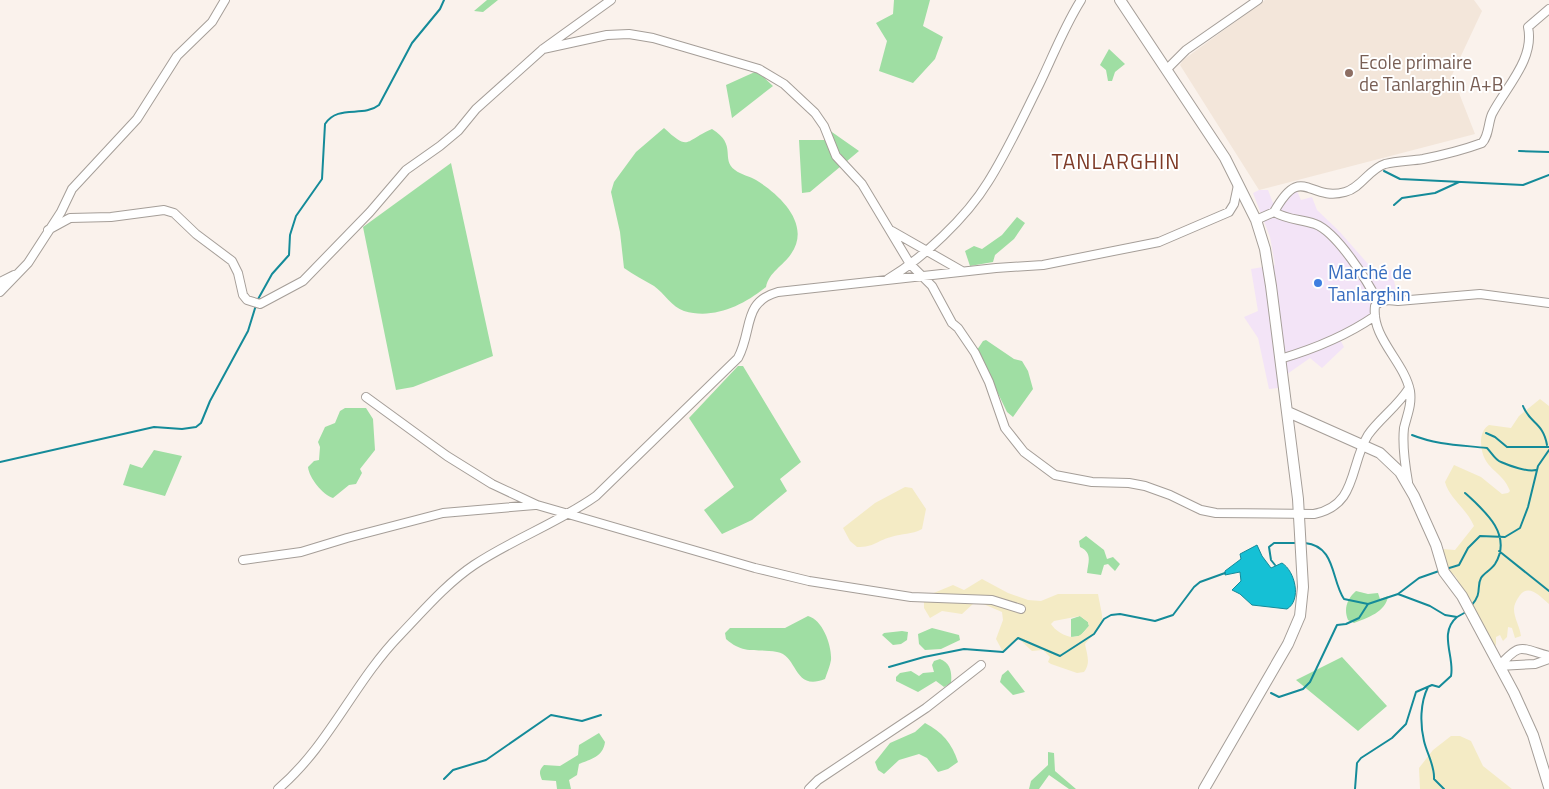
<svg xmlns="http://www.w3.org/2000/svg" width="1549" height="789" font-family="'Titillium Web',sans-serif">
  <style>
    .commercial { fill: #f3e4f7 }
    .built { fill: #f3e6da }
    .green { fill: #9fdea3 }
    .sand { fill: #f4ebc5; fill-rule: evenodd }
    .water { fill: #15c0d5; stroke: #148b99 }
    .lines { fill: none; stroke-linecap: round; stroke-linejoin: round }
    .stream { stroke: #148b99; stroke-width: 2 }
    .street-casing { stroke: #a59e98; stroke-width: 10 }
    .secondary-casing { stroke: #a59e98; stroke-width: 12 }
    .street { stroke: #fff; stroke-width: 8 }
    .secondary { stroke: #fff; stroke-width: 10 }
    .education-dot { fill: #8d6e63; stroke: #fff; stroke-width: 2 }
    .shop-dot { fill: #3f7fe0; stroke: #fff; stroke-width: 2 }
    .labels { text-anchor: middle; stroke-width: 4; stroke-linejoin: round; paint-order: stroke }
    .education-label { font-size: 19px; fill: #785e54; stroke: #fff; text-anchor: start }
    .shop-label { font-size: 19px; fill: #366cbe; stroke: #fff; text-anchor: start }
    .quarter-label { font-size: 21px; letter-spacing: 1px; fill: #7e3a26; stroke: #fff }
  </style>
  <rect width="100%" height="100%" fill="#faf2ec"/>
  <path class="commercial" d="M1259,190H1268L1273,203L1297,191L1301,200L1312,197L1317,210L1339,231L1376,273L1392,270L1398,301L1378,302L1374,312L1339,337L1344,347L1322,368L1310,358L1283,377L1285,387L1269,389L1258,338L1244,317L1258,311L1251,269L1275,265L1270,237L1253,193Z"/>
  <path class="built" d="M1265,0H1474L1482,11L1452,75L1475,134L1259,190L1180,65L1183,60Z"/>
  <path class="green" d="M487,0H498L483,12L474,11Z
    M894,0H930L923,26L943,37L935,59L913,83L879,71L887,41L876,23L893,14Z
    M1109,49L1125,64L1115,72L1112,81H1108L1106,70L1100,65Z
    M757,71L773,86L732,118L726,85Z
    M664,128C690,152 684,141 712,129C738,145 720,159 735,170C741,175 750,176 756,180C779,194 812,224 791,254C783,266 769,272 766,287C744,305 714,320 684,311C672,307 664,293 654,286C644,280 634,275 624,268L620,232L611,192L614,182L636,152Z
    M829,130L859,151L810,192L802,193L799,140H824Z
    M451,163L493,356L413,387L396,390L363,227Z
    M1017,217L1025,223L1014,239L995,255L993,262L970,266L965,251L974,246L982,249L1002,235Z
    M986,340L1014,359L1022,361L1028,371L1033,389L1013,417L1007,412L977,350L983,341Z
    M738,366H743L801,462L780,479L787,491L752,520L722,534L704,510L734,487L689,418Z
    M345,408H366L373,419L375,450L360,469L362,473L356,484L349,485L333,498C323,495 309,478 308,467L314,461L319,460L320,447L318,442L325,427L335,423L340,411Z
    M154,450L182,456L165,496L123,485L130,464L142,468Z
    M1086,536L1104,550L1107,559L1113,557L1120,564L1115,571L1108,564L1104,565L1101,575L1087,573C1088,562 1093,553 1080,547L1079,541Z
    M1356,591L1368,594L1378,593L1380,599L1388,596C1386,612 1367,618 1354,623L1348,620C1343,608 1348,598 1356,591Z
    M808,616C823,620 832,646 831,660C830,666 827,673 825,679C793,692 798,655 777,652C755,648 744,655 726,639L725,633L730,628H785Z
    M1080,616L1088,622L1089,626L1080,636L1071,637V619Z
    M932,628L959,635L960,640L941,649L925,650L919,644L918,634Z
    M902,631L908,632L907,640L901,644L893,645L882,635L884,633Z
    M1342,657L1387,706L1358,731L1296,680Z
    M940,659C951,663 952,673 951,683L944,687L936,681L918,692L896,681V677L900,673L911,671L919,676L923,673L934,672L932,665L934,661Z
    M1008,670L1025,692L1013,695L1000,682L1002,675Z
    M925,723C942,732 952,743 958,762L948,769L938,772L927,758L919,754L899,760L884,774L878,770L875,762L890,743L915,732Z
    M599,733L605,742C603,757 591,759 579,764L577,775L569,780L571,789H557L556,781L542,780C539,773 539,770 544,765L560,766L578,755L579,745Z
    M1048,752L1054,753L1055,771L1076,789H1069L1049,775L1039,789H1029L1031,781L1048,765Z"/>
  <path class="sand" d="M1540,399L1549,406V604C1539,595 1527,582 1518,598C1516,601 1514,605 1514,609C1514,618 1520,627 1521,636L1515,638L1512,628L1508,627L1507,637L1503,641L1500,635L1496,637V645L1492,648L1456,577L1453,574L1449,575L1441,559L1444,553L1442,549L1455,550L1474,526C1467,509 1449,498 1445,482L1454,465L1481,477L1502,494L1508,493L1510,491C1502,469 1482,471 1481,442C1481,435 1483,429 1489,425L1511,428L1519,416Z
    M905,487L912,488L926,509L922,529C911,535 903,533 891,537C876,541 875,547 857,547L850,541L843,528L875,503Z
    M982,579L1008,593L1028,600L1041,601L1058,594H1098C1104,627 1107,620 1085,644C1087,655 1091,663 1084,672L1077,673L1051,664L1048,662L1050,657L1043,650L1032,651L1018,638L1003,652L996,639L1003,620L1002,612L981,603H974L962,614L942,611L930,618L924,608V597L953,585L964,590ZM1080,616L1088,622L1089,626C1086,629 1083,634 1080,635C1071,641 1056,632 1051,624L1054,621Z
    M1451,736H1460L1471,741L1483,766L1512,789H1420L1419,768L1433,750Z"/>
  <path class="water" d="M1257,545L1262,556L1271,568L1282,563C1295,571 1302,600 1287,609L1252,605L1240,594L1232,590L1241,581L1240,572L1225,575V571L1241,559L1240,554Z"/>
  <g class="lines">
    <path class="stream" d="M1519,151L1549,152
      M1384,171L1400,179L1523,185L1549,175
      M1394,205L1402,198L1435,193L1459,182
      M257,301L272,274L289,255L290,235L296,216L322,179L325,124C338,104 363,118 379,105L412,43L440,9L444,0
      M1523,406C1530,424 1543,422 1547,445
      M1486,433L1495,437L1507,447H1549
      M1412,435C1437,445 1460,445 1487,448C1491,452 1496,461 1501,462C1510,466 1527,472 1536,470
      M0,462L154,427L182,429L196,427L201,423L210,401L248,331L256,305
      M1465,493C1485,511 1513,535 1495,564C1491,570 1484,573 1481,578C1476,587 1483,593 1471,606
      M1305,543C1336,546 1331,580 1344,599L1368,604
      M1499,551L1549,591
      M1275,565L1271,560L1269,547L1274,543H1298
      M1446,569L1459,565L1468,548L1480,536L1505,537L1520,528L1528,507L1538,466L1549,450
      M1398,594L1419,578L1439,571
      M889,667L924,657L964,649L1003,652L1018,638L1060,656L1094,634L1104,619L1111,615L1120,614L1155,621L1173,615L1194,587L1200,582L1225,573
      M1428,687C1420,703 1420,724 1424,741C1427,754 1435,766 1434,779L1444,789
      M1271,693L1279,697L1303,689L1310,682L1337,625L1346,624L1359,618L1368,604L1398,594L1430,606L1445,615L1457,617L1466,612
      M444,779L453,770L486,760L551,715L582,721L601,715
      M1355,789L1357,763L1361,758L1392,738L1406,724L1416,692L1432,685L1439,687L1451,676C1455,657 1438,633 1457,617"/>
    <g class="street-casing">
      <path id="street" d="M543,49L607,35L629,34L653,38L759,69L784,84L815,113L824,126L836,156L862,184L910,264L932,286L952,323L958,328L975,353L989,382L1005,428L1024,452L1055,475L1092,482L1129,483L1145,486L1170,495L1201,510L1216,513L1314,514C1358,505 1349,466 1368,435C1379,419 1398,406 1409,388
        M1166,70L1186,50L1258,0
        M1274,212C1302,162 1308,202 1345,192C1361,188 1369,169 1385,164C1397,161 1411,161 1423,159C1443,155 1463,150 1482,143C1489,136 1488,123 1492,114C1506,87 1535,59 1528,27L1549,9
        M1256,220L1274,212C1288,220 1300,219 1315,224C1337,232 1368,282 1378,302
        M48,230L70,218L111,217L164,210L174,213L196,234L232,261L238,273L243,295L247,300L260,304L303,281L370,212L406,170L440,146L458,131L476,109L543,49L611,0
        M892,231L962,271
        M888,279C923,258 966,218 988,182C1007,152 1023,117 1039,85C1053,56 1064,27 1081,0
        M0,282L14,275
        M0,292L28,263L61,212L72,189L137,119L177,56L212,22L225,0
        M1280,359C1314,349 1346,336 1375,316
        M366,397L447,456L492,484L537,505L755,568L809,581L911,597L992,600L1021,609
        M1408,482C1405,465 1402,446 1404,428C1407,415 1412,405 1410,391C1404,361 1371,338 1375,306C1381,299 1390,300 1398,301L1480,294L1549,303
        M243,560L301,552L347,538L443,513L535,505
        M1499,666C1521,642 1520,648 1549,656
        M1499,666L1535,664L1549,659
        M278,789C329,746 354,682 400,635C423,611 447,583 474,565C513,539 558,523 596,496L738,358C753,330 742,302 778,292L996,268L1043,265L1159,242L1229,212L1234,204L1238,185
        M809,789L818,780L926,708L981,665"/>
    </g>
    <g class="secondary-casing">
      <path id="secondary" d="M1120,0L1225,158L1256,220L1265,249L1271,286L1298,499L1303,587L1300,616L1288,644L1204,789
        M1288,412L1380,453L1400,472L1414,496L1436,545L1444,572L1462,596L1514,693L1533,735L1549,787"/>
    </g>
    <use href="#street" class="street"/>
    <use href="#secondary" class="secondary"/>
  </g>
  <circle class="education-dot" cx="1349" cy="73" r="5"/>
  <circle class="shop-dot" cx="1318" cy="283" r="5"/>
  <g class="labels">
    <g class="education-label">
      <text x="1359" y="69">Ecole primaire<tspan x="1359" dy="22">de Tanlarghin A+B</tspan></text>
    </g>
    <g class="shop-label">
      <text x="1328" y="279">Marché de<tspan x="1328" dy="22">Tanlarghin</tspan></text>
    </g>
    <g class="quarter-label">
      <text x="1116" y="169">TANLARGHIN</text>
    </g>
  </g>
</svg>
